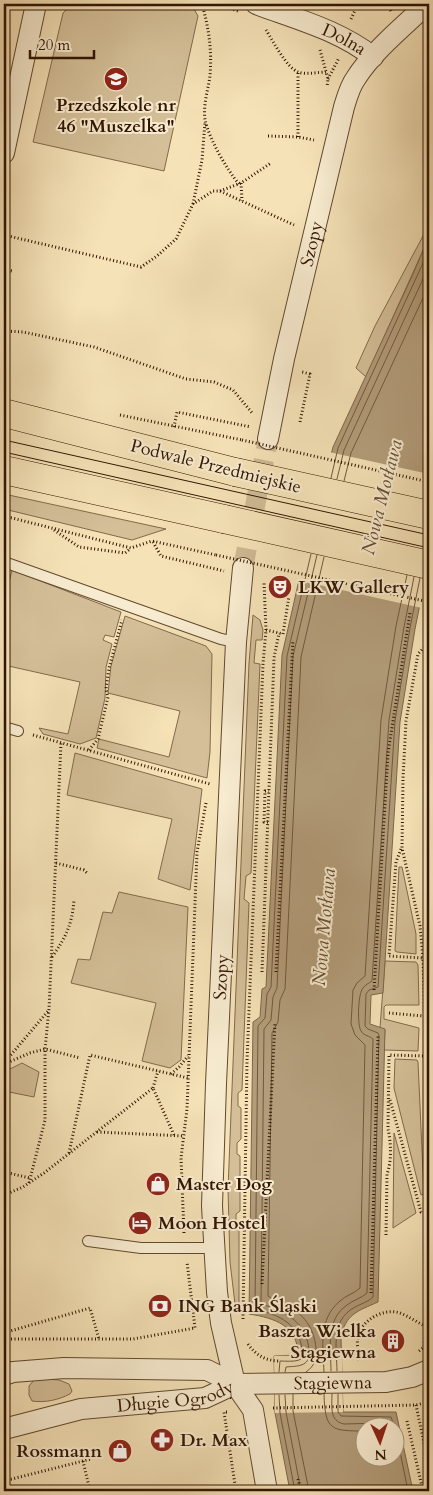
<svg xmlns="http://www.w3.org/2000/svg" width="433" height="1495" font-family="Cardo,serif">
  <style>
    .green { fill: #d4bf98; stroke: #826a4c }
    .water { fill: #b29c79; stroke: #7e6649; fill-rule: evenodd }
    .pier { fill: #f5e2b7 }
    .lines { fill: none; stroke-linecap: round; stroke-linejoin: round }
    .shore { stroke: #72583d; stroke-width: 1 }
    .minor-tunnel { stroke: #ceb993; stroke-width: 20; stroke-dasharray: 20 10; stroke-linecap: butt }
    .service-casing { stroke: #62482e; stroke-width: 12 }
    .minor-casing { stroke: #62482e; stroke-width: 22 }
    .primary-casing { stroke: #311401; stroke-width: 29 }
    .path { stroke: #311401; stroke-width: 3; stroke-dasharray: 1 2.5; stroke-linecap: butt }
    .service { stroke: #f8ecd0; stroke-width: 10 }
    .minor { stroke: #f8ecd0; stroke-width: 20 }
    .primary { stroke: #f5e2b7; stroke-width: 28 }
    .tram { stroke: #311401; stroke-width: 1 }
    .primary-bridge-casing { stroke: #311401; stroke-width: 29; stroke-linecap: butt }
    .path-bridge { stroke: #311401; stroke-width: 3; stroke-dasharray: 1 2.5; stroke-linecap: butt }
    .primary-bridge { stroke: #f5e2b7; stroke-width: 28 }
    .labels { text-anchor: middle; stroke-width: 4; stroke-linejoin: round; paint-order: stroke }
    .street-label { font-size: 18px; fill: #311401; stroke: #f8ecd0 }
    .poi-label { font-size: 18px; font-weight: bold; fill: #311401; stroke: #f8ecd0; text-anchor: start }
    .water-label { font-size: 19px; font-style: italic; fill: #654a31; stroke: #f8ecd0 }
  </style>
  <rect width="100%" height="100%" fill="#f5e2b7"/>
  <filter id="stains"><feTurbulence type="fractalNoise" baseFrequency=".004" numOctaves="4"/><feColorMatrix values="0 0 0 0 .2 0 0 0 0 .09 0 0 0 0 .02 0 0 0 .5 -.17"/></filter>
  <radialGradient id="worn" r=".72"><stop offset=".6" stop-color="#630" stop-opacity="0"/><stop offset="1" stop-color="#630" stop-opacity=".3"/></radialGradient>
  <path class="green" d="M72,4H179L194,9L198,16L164,171L33,142L63,13Z
    M429,216V237L366,377L356,368L375,326L423,236Z
    M4,494L166,529L132,540L4,509Z
    M12,570L121,612L114,637L105,635L103,640L112,644L106,667L105,698L96,738L80,744L43,734L39,728L68,734L80,682L4,665V603Z
    M253,615L260,620L263,630L262,640H256L254,663L260,664L251,873L246,876L244,899L249,903L242,1090L238,1093V1106L241,1108V1139L237,1143V1154L240,1156V1211L236,1214V1226L239,1227V1309L236,1312L230,1262L228,1189L249,663Z
    M125,616L206,646L212,654L210,752L207,778L97,748L99,739L169,757L180,711L108,693L111,666Z
    M75,753L202,789L190,890L158,879L172,819L67,795Z
    M399,867H402L416,934V954L397,952L395,951Z
    M119,892L188,907L181,1060L170,1068L142,1061L156,1003L71,983L78,959L90,960L103,912L112,913Z
    M385,961L416,962L418,965L419,1005H386L384,1007V1019L419,1028L418,1051L384,1050L385,1030L380,1028Z
    M395,1059L417,1060L418,1062L424,1194L421,1195L394,1088Z
    M22,1063L39,1072L34,1097L4,1091V1072Z
    M394,1133L416,1213L393,1228Z
    M47,1379L59,1380L69,1384L72,1391L70,1394C58,1400 45,1403 32,1401L29,1395V1386L34,1380Z"/>
  <path class="water" d="M429,237V559L415,629L400,722L383,993L371,995L370,1024L385,1029L378,1302C358,1311 345,1314 341,1338L343,1412H396L413,1491H290L275,1413L274,1356L298,1355C298,1326 275,1318 249,1314L253,1022L260,1017L262,989L266,987L282,655L299,580L333,447L413,274ZM366,1428H396V1458H366Z"/>
  <path class="pier" d="M329,452L429,474V571L422,608L297,580Z
    M342,1355L343,1412L275,1413L274,1356Z"/>
  <g class="lines">
    <path class="shore" d="M331,478L338,448L429,250
      M337,479L344,450L429,266
      M344,481L351,453L429,285
      M331,1371C331,1349 325,1320 347,1305C353,1300 362,1298 367,1293L373,1039C370,1036 364,1036 361,1031C357,1025 358,993 363,988C365,985 369,983 372,981L389,720L404,627L414,577
      M337,1371C337,1352 331,1325 349,1311C356,1305 367,1303 373,1297L379,1035L378,1033L368,1029L365,1026L366,994L369,990L378,987L395,721L410,628L420,578
      M279,1372L280,1361C285,1361 294,1362 299,1360C304,1358 303,1354 302,1350C300,1325 279,1314 256,1310L255,1308L258,1026L265,1018L267,994L271,987L287,656L311,554
      M285,1372L286,1367C297,1366 310,1367 309,1352C308,1329 295,1317 275,1309C270,1306 265,1306 261,1303L264,1029L271,1020L273,997L277,988L293,656L317,555
      M306,1372C315,1366 317,1358 316,1348C314,1328 304,1314 286,1305C280,1302 273,1300 268,1296L272,1033L278,1022L280,1000L285,989L301,657L324,557
      M324,1372C323,1347 318,1319 340,1301C346,1295 354,1294 360,1288L365,1045L355,1035L351,1024L353,990L357,983L365,976L381,720L396,626L407,575
      M293,1394V1411L309,1491
      M324,1394C325,1431 331,1431 366,1431
      M332,1394C332,1406 329,1421 344,1424L385,1423L388,1428
      M338,1394V1412L341,1416L391,1417L395,1428
      M279,1395L280,1413L295,1491
      M285,1395L286,1412L301,1491
      M396,1432L408,1491"/>
    <path class="minor-tunnel" d="M243,568L268,439"/>
    <g class="service-casing">
      <path id="service" d="M4,562L221,639L236,642
        M4,727L18,731
        M88,1241L141,1248H215"/>
    </g>
    <g class="minor-casing">
      <g id="minor">
        <path id="s1" d="M256,4C296,19 339,30 373,57"/>
        <path d="M4,153L36,4"/>
        <path id="s2" d="M268,439L284,359L344,107C347,97 350,86 356,78C373,51 404,26 427,4"/>
        <path d="M243,568L236,642L216,1084L212,1206L217,1292L221,1323L235,1384L253,1410L267,1491"/>
        <path d="M4,1375L13,1372L64,1368L207,1370L235,1384"/>
        <path id="s3" d="M4,1429L81,1409L205,1398L235,1384L386,1382L412,1377L429,1370"/>
      </g>
    </g>
    <g class="primary-casing">
      <path id="primary" d="M4,413L235,472
        M4,470L224,519"/>
    </g>
    <path class="path" d="M202,4C209,29 212,50 210,76C208,90 203,105 205,119C208,137 227,170 239,184
      M217,4L238,11
      M387,4L391,11
      M351,19L358,4
      M266,30C273,41 286,67 298,72C306,75 318,72 326,72
      M320,50L328,79L327,87
      M328,79L339,58
      M268,136L298,137L314,140
      M298,137V72
      M241,183L242,201
      M220,191L241,183L271,163
      M193,204L202,160L205,122
      M4,235L141,267L157,256L176,239L193,204L213,191H220L294,225
      M4,269L12,271
      M4,331L23,332L94,347L186,379L214,382L233,390L253,414
      M120,415L242,440
      M300,422L310,374L302,372
      M174,427L177,412L251,427
      M4,516L131,548L152,541L216,555
      M54,530L79,547L125,553L130,549
      M153,542L161,556L224,571
      M429,588L426,614L429,632
      M266,630L283,634L289,596
      M429,642L418,654L406,721L403,779L402,848L420,926L423,958L429,1189
      M33,735L210,784
      M89,750L98,739L108,697L106,689L109,668L122,620
      M268,822H264L265,791H269
      M401,849L396,862L389,956L423,958
      M56,863L84,870L88,874
      M52,957C66,937 72,925 74,900
      M262,972L274,658L279,633
      M276,972L293,640
      M374,990L388,753L410,613
      M389,1013L423,1016
      M4,1063L49,1010
      M4,1064L30,1053L45,1049L80,1058
      M171,1074L179,1067L188,1056
      M153,1088L158,1071
      M390,1100L421,1212L429,1213
      M97,1132L184,1136
      M69,1153L90,1055L188,1078
      M4,1172L30,1178
      M29,1183L45,1120V1049L49,1009L61,743
      M4,1195L23,1187L44,1173L153,1088L174,1135
      M184,1233L181,1158L187,1109L197,852L206,803
      M386,1235L387,1174C392,1161 391,1142 388,1129L389,1055L424,1056
      M262,1284L275,1022
      M371,1293L378,1035
      M243,1319L247,1061L263,664L266,630L264,583
      M7,1338V1332L90,1308L99,1339
      M4,1339H133L195,1328L187,1262
      M248,1344C256,1356 267,1361 280,1361
      M419,1351L424,1347L425,1326H429
      M359,1360C358,1352 356,1340 359,1332C366,1318 385,1308 400,1313C408,1316 417,1322 425,1326
      M416,1405L429,1467
      M273,1408L416,1405L429,1402
      M227,1412H224L236,1491
      M407,1421L423,1491
      M83,1461L90,1491
      M298,1479L301,1491
      M4,1481L91,1459"/>
    <use href="#service" class="service"/>
    <use href="#minor" class="minor"/>
    <use href="#primary" class="primary"/>
    <path class="tram" d="M4,440L429,535
      M4,452L429,548"/>
    <g class="primary-bridge-casing">
      <path id="primary-bridge" d="M235,472L429,515
        M224,519L429,565"/>
    </g>
    <path class="path-bridge" d="M242,440L429,482
      M216,555L429,602"/>
    <use href="#primary-bridge" class="primary-bridge"/>
  </g>
  <defs>
    <g id="school-disc" transform="scale(1.25)"><circle r="9.5" fill="#8f2418" stroke="#f8ecd0"/><path d="M0-5L7-2L0 1L-7-2ZM-4 1L0 2.5L4 1V4Q0 6-4 4Z" fill="#fff"/></g>
    <g id="theatre-disc" transform="scale(1.25)"><circle r="9.5" fill="#8f2418" stroke="#f8ecd0"/><path d="M-5-5.5Q0-4 5-5.5V0Q5 5 0 6Q-5 5-5 0ZM-3.3-2.5H-1v1.5H-3.3ZM1-2.5H3.3v1.5H1ZM-2.8 1Q0 5.5 2.8 1Z" fill="#fff"/></g>
    <g id="shop-disc" transform="scale(1.25)"><circle r="9.5" fill="#8f2418" stroke="#f8ecd0"/><path d="M-5-2.5h2.3a2.7 3.5 0 0 1 5.4 0H5L5.5 6h-11ZM-1.5-2.5h3a1.5 2.3 0 0 0-3 0Z" fill="#fff"/></g>
    <g id="hotel-disc" transform="scale(1.25)"><circle r="9.5" fill="#8f2418" stroke="#f8ecd0"/><path d="M-6-4.5h1.5V1H6V5H4.5V3h-9V5H-6ZM-4 0a1.8 1.8 0 1 1 3.6 0ZM.5 0V-2.5h3Q6-2.5 6 0Z" fill="#fff"/></g>
    <g id="bank-disc" transform="scale(1.25)"><circle r="9.5" fill="#8f2418" stroke="#f8ecd0"/><path d="M-6-4H6V4H-6ZM0-2.3a2.3 2.3 0 1 0 0 4.6a2.3 2.3 0 1 0 0-4.6Z" fill="#fff"/></g>
    <g id="building-disc" transform="scale(1.25)"><circle r="9.5" fill="#8f2418" stroke="#f8ecd0"/><path d="M-4-6H4V6H1V3H-1V6H-4ZM-2.5-4.3h1.7v1.8h-1.7ZM.8-4.3h1.7v1.8H.8ZM-2.5-1h1.7V.8h-1.7ZM.8-1h1.7V.8H.8Z" fill="#fff"/></g>
    <g id="pharmacy-disc" transform="scale(1.25)"><circle r="9.5" fill="#8f2418" stroke="#f8ecd0"/><path d="M-2-6h4v4h4v4h-4v4h-4v-4h-4v-4h4Z" fill="#fff"/></g>
  </defs>
  <g fill-rule="evenodd">
    <use href="#school-disc" x="116" y="79"/>
    <use href="#theatre-disc" x="280" y="587"/>
    <use href="#shop-disc" x="158" y="1184"/>
    <use href="#hotel-disc" x="140" y="1223"/>
    <use href="#bank-disc" x="160" y="1306"/>
    <use href="#building-disc" x="393" y="1341"/>
    <use href="#pharmacy-disc" x="162" y="1440"/>
    <use href="#shop-disc" x="120" y="1451"/>
  </g>
  <g class="labels">
    <g class="street-label">
      <text dy="6" stroke="none"><textPath href="#s1" startOffset="95">Dolna</textPath></text>
      <text dy="6" stroke="none"><textPath href="#s2" startOffset="200">Szopy</textPath></text>
      <text transform="translate(216 466) rotate(14)" y="6">Podwale Przedmiejskie</text>
      <text transform="translate(221 977) rotate(-87)" y="6">Szopy</text>
      <text dy="6" stroke="none"><textPath href="#s3" startOffset="335">Stągiewna</textPath></text>
      <text dy="6" stroke="none"><textPath href="#s3" startOffset="175">Długie Ogrody</textPath></text>
    </g>
    <g class="poi-label">
      <text x="116" y="111" text-anchor="middle">Przedszkole nr<tspan x="116" dy="21">46 "Muszelka"</tspan></text>
      <text x="298" y="593">LKW Gallery</text>
      <text x="176" y="1190">Master Dog</text>
      <text x="158" y="1229">Moon Hostel</text>
      <text x="178" y="1312">ING Bank Śląski</text>
      <text x="376" y="1337" text-anchor="end">Baszta Wielka<tspan x="376" dy="21">Stągiewna</tspan></text>
      <text x="180" y="1446">Dr. Max</text>
      <text x="102" y="1457" text-anchor="end">Rossmann</text>
    </g>
    <g class="water-label">
      <text transform="translate(381 497) rotate(-76)" y="7">Nowa Motława</text>
      <text transform="translate(323 927) rotate(-85)" y="7">Nowa Motława</text>
    </g>
  </g>
  <rect width="433" height="1495" fill="none" stroke="#f5e2b7" stroke-width="20"/>
  <rect x="5" y="5" width="423" height="1485" fill="none" stroke="#311401" stroke-width="2.5"/>
  <rect x="10" y="10" width="413" height="1475" fill="none" stroke="#311401"/>
  <g transform="translate(380 1442) rotate(177)"><circle r="24" fill="#f8ecd0" stroke="#a8967d"/>
  <path d="M0-4L9 19L0 12L-9 19Z" fill="#8f2418"/>
  <text y="-8" font-size="14" font-weight="bold" text-anchor="middle" fill="#311401">N</text>
  </g>
  <path d="M30 50v8h64v-8" fill="none" stroke="#311401" stroke-width="2.5"/>
  <text x="38" y="50" font-size="15" fill="#311401" stroke="#f8ecd0" stroke-width="4" paint-order="stroke">20 m</text>
  <rect width="100%" height="100%" filter="url(#stains)"/>
  <rect width="100%" height="100%" fill="url(#worn)"/>
</svg>
